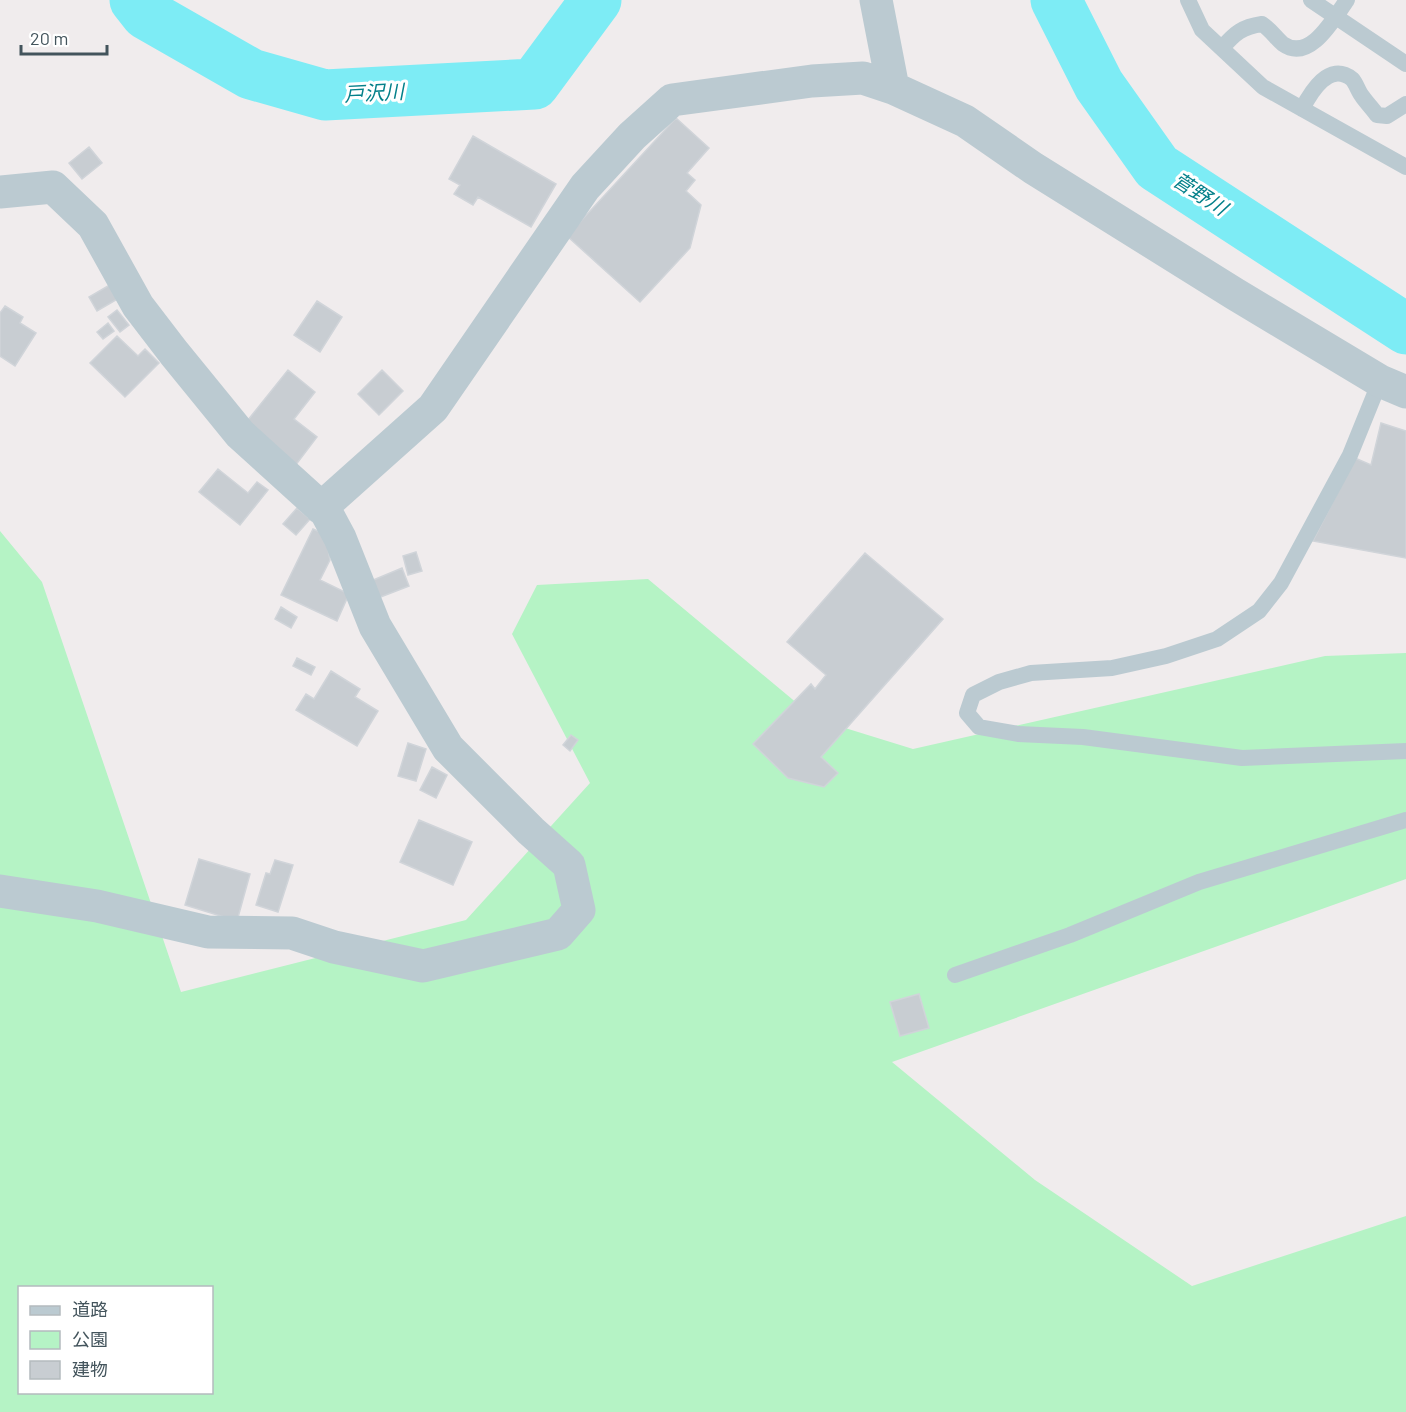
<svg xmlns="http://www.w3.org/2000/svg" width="1406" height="1412" font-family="Barlow,'Noto Sans JP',sans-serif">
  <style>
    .green { fill: #b5f3c5; fill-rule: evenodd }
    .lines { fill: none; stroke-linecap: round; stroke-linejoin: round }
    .river { stroke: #7decf5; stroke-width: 51 }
    .building { fill: #c8cdd2; stroke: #d0d4d9; stroke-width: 1.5 }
    .service { stroke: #bbcad1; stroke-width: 16 }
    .minor { stroke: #bbcad1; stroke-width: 33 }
    .labels { text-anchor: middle; stroke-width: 6; stroke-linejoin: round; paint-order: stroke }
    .water-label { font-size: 20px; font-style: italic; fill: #04808a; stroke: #fff }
  </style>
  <rect width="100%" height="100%" fill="#f0eced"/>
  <path class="green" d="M0,531L42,582L181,992L466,920L590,783L512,634L537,585L648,579L816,719L913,749L1325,656L1406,653V879L892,1062L1035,1180L1192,1286L1406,1216V1412H0ZM20,1288H212V1392H20Z"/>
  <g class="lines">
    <path class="river" d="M135,0L146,14L251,74L325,95L534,84L596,0
      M1056,0L1099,85L1157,167L1406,329"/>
  </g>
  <path class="building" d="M676,118L709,148L687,173L695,180L686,191L701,205L690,248L640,302L567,236Z
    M473,136L556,184L531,227L478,197L473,205L454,194L460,185L449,179Z
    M89,147L102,163L82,179L69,163Z
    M113,283L121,297L97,311L89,297Z
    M317,301L342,317L320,352L294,335Z
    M5,306L23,317L20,323L36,333L15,366L0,356V313Z
    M117,310L129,325L120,332L108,317Z
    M108,323L114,331L103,339L97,332Z
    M117,336L138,356L145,349L159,363L125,397L90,363Z
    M288,370L315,392L294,419L317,437L295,466L244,425Z
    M382,370L403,391L379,415L358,394Z
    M1381,423L1406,431V558L1313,541L1355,458L1371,465Z
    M218,469L248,493L257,482L268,490L240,525L199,492Z
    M297,508L310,519L296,535L283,524Z
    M313,529L325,534L330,560L320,580L349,594L337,621L281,595Z
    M416,552L422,571L408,575L403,556Z
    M865,553L943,619L821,757L838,773L824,787L788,778L753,744L811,684L815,689L826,675L787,642Z
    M402,568L409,586L378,598L371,581Z
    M281,607L297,617L291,628L275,619Z
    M297,658L315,667L311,675L293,666Z
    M331,671L360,689L355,697L378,711L357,746L296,710L306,694L314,699Z
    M571,735L578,740L570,751L563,745Z
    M408,743L426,749L416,781L398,776Z
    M432,767L447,775L436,798L420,790Z
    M419,820L472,842L453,885L400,862Z
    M199,859L250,874L237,921L185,905Z
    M275,860L293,865L278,912L256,905L266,873L270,874Z
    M919,994L929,1028L900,1036L890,1002Z"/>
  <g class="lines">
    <path class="service" d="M1188,0L1202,30L1263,87L1406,167
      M1311,0L1406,64
      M1222,48C1235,33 1242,27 1262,24C1270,29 1276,38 1283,44C1310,63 1334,18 1347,0
      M1302,109C1311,92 1329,61 1352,79C1356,83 1358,91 1362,96C1366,102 1372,108 1377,115L1387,116L1406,104
      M1380,381L1350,455L1281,583L1259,611L1217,639L1166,656L1112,668L1031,673L999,682L973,695L967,713L979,727L1018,734L1083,737L1242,758L1406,751
      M955,975L1070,935L1199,882L1406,820"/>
    <path class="minor" d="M876,0L893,88
      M0,192L53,187L93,225L138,306L174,353L240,434L326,512L340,538L375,626L448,748L531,831L569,865L579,910L558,934L423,966L334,947L292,933L208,932L97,906L0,891
      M321,508L433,408L585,187L632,136L672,100L812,81L863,78L893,88L965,121L1033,168L1235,294L1380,381L1406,392"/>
  </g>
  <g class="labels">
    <g class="water-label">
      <text transform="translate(374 93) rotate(-3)" y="7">戸沢川</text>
      <text transform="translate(1200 194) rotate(33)" y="7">菅野川</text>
    </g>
  </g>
  <rect x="18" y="1286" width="195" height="108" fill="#ffffff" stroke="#b4bbbe" stroke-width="1.5"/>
  <rect x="30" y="1306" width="30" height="9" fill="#bbcad1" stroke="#b4bbbe" stroke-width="1.5"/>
  <text x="72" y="1316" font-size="18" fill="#43545c">道路</text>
  <rect x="30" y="1331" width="30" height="18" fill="#b5f3c5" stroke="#b4bbbe" stroke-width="1.5"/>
  <text x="72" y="1346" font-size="18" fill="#43545c">公園</text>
  <rect x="30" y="1361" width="30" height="18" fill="#c8cdd2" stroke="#b4bbbe" stroke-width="1.5"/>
  <text x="72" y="1376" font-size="18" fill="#43545c">建物</text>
  <path d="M21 45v9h86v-9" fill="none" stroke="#43545c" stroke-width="3"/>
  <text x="30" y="45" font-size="18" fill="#43545c" stroke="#ffffff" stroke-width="4.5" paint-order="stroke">20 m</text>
</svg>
